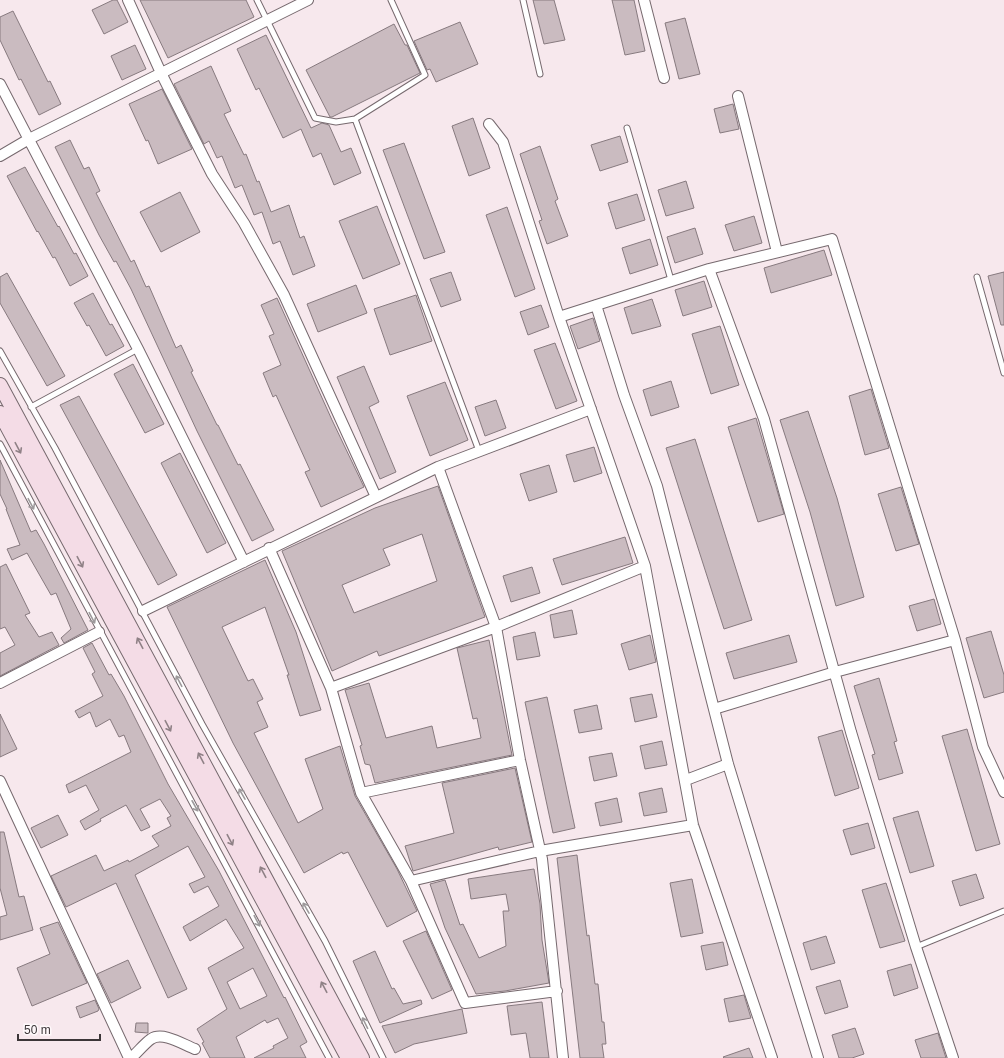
<svg xmlns="http://www.w3.org/2000/svg" width="1004" height="1058" font-family="Helvetica,sans-serif">
  <style>
    .building { fill: #cabbc0; stroke: #877a7f; fill-rule: evenodd }
    .lines { fill: none; stroke-linecap: round; stroke-linejoin: round }
    .lane-casing { stroke: #76696e; stroke-width: 7 }
    .street-casing { stroke: #76696e; stroke-width: 12 }
    .secondary-casing { stroke: #76696e; stroke-width: 16 }
    .lane { stroke: #fff; stroke-width: 5 }
    .street { stroke: #fff; stroke-width: 10 }
    .secondary { stroke: #f4dce6; stroke-width: 14 }
    .oneway { stroke: #8f8186 }
    .oneway2 { stroke: #9e9a9c }
  </style>
  <rect width="100%" height="100%" fill="#f7e8ed"/>
  <path class="building" d="M113,0H117L128,22L104,34L92,10Z
    M140,0H246L254,17L168,58Z
    M533,0H554L565,40L544,44Z
    M612,0H634L645,51L625,55Z
    M13,11L48,82L50,81L61,104L39,115L21,79L19,80L0,40V17Z
    M685,18L700,74L679,79L665,23Z
    M460,22L478,64L436,82L430,69L427,70L414,41Z
    M394,24L405,45H407L420,73L332,117H330L306,70Z
    M266,35L311,128L322,123L329,125L341,152L351,148L361,173L334,185L321,153L313,157L301,129L283,138L259,88L256,90L237,49Z
    M135,45L146,69L122,80L111,56Z
    M211,66L231,111L224,114L244,155L246,154L257,182L259,181L271,212L289,205L300,238L304,236L315,266L293,275L280,241L273,244L262,212L254,215L242,185L235,188L222,156L217,158L209,141L204,144L174,84Z
    M162,89L192,149L158,164L148,140L146,141L129,104Z
    M733,104L739,129L720,133L714,109Z
    M473,118L490,168L469,176L452,126Z
    M620,136L628,162L600,171L591,145Z
    M70,140L84,169L89,167L100,191L96,193L131,262L134,260L146,287L149,286L176,348L181,345L193,371L191,372L217,425H218L238,465L240,464L274,530L252,541L197,431L131,289L116,261L114,262L99,235L55,147Z
    M404,143L445,252L424,259L383,150Z
    M540,146L558,199L555,201L568,236L547,244L539,221L542,220L520,154Z
    M25,167L58,227L59,226L74,254L76,253L88,276L70,286L55,257L53,258L38,231L37,232L7,176Z
    M686,181L694,208L666,216L658,190Z
    M180,192L200,232L161,252L140,212Z
    M637,194L645,220L616,229L608,203Z
    M377,206L400,264L363,279L339,221Z
    M507,207L535,289L515,297L486,215Z
    M754,216L762,243L734,251L725,225Z
    M695,228L703,254L675,263L667,237Z
    M650,239L658,265L630,274L622,248Z
    M824,250L832,275L771,293L764,268Z
    M451,272L461,300L441,307L430,279Z
    M1004,272V325H1001L988,276Z
    M7,273L65,376L47,386L0,303V277Z
    M704,281L712,307L683,316L675,290Z
    M356,285L367,313L318,332L307,304Z
    M93,293L110,325L112,324L124,346L106,356L89,325L87,326L74,303Z
    M416,295L432,341L390,355L374,309Z
    M277,298L332,420L364,487L321,507L305,472L310,470L276,395L273,397L263,373L281,365L269,336L274,334L261,305Z
    M652,299L661,326L632,334L624,308Z
    M541,305L549,327L528,335L520,312Z
    M593,318L600,341L578,349L570,326Z
    M720,326L739,385L711,394L692,334Z
    M555,343L577,401L556,409L534,350Z
    M133,364L164,424L145,433L114,374Z
    M364,366L379,402L369,407L396,472L380,479L337,377Z
    M671,381L679,407L651,416L643,390Z
    M445,382L468,440L430,456L407,396Z
    M871,389L889,448L865,455L849,396Z
    M79,396L177,575L158,585L60,405Z
    M496,400L506,428L485,436L475,407Z
    M808,411L837,498L864,597L836,606L810,512L780,420Z
    M756,418L784,514L758,522L728,427Z
    M695,439L752,620L724,629L666,448Z
    M594,447L602,473L574,482L566,455Z
    M180,453L226,543L207,553L161,463Z
    M0,460L31,532L36,530L44,544L88,630L64,643L61,638L71,629L56,593L51,595L27,553L12,560L7,549L20,545L6,509H7L0,494Z
    M549,465L557,492L529,501L520,474Z
    M438,486L485,617L379,656L377,651L332,671L282,551L375,508ZM422,534L437,581L354,613L342,585L390,565L383,549Z
    M901,487L919,544L896,551L878,494Z
    M625,537L633,563L562,585L553,559Z
    M265,560L296,632L321,710L300,716L287,675H289L265,607L222,627L248,681L253,679L263,699L257,702L268,727L254,733L298,823L323,809L305,759L340,746L355,796L397,869L417,911L387,927L348,852L343,854L342,852L304,873L233,743L167,607Z
    M6,564L30,613L25,615L39,637L52,632L59,645L0,676V653L15,645L5,627L0,629V567Z
    M532,567L540,593L511,602L503,576Z
    M934,599L941,624L917,631L909,606Z
    M572,610L577,634L554,638L550,615Z
    M991,631L1004,675V692L984,698L966,638Z
    M535,632L540,656L517,660L513,637Z
    M650,635L656,662L629,670L621,644Z
    M789,635L797,662L734,679L726,653Z
    M489,640L512,755L375,783L370,765L365,764L360,746L362,745L345,690L369,683L386,738L432,726L437,748L481,738L477,718L473,719L457,648Z
    M92,643L109,675L111,674L124,696L168,784L219,871L284,998L285,997L307,1042L300,1046L306,1058H254L274,1048L273,1046L288,1038L278,1018L267,1023L265,1020L236,1037L245,1058H210L202,1043L204,1042L197,1029L227,1009L208,968L244,948L226,919L190,941L183,927L219,906L208,886L194,893L189,884L205,877L188,846L135,875L187,989L168,998L116,883L66,907L51,876L96,855L104,871L128,860L129,862L159,846L152,836L171,826L167,818L171,816L160,799L140,809L150,827L141,831L126,805L100,819L101,821L85,830L80,821L99,810L86,785L69,793L66,785L131,752L124,735L119,737L110,719L96,727L90,712L79,718L75,711L103,696L92,674L95,672L83,648ZM253,968L267,996L240,1009L227,982Z
    M879,678L897,741L894,742L903,773L879,780L872,755L875,754L854,686Z
    M652,694L657,717L635,722L630,698Z
    M547,697L575,828L553,833L525,702Z
    M597,705L602,729L579,733L574,710Z
    M0,714L17,749L0,757Z
    M967,729L1000,844L976,851L942,736Z
    M842,730L859,788L835,796L818,737Z
    M662,741L667,765L645,769L640,746Z
    M612,753L617,776L594,781L589,757Z
    M515,768L532,842L499,850L498,847L413,871L405,846L454,833L442,783Z
    M662,788L667,812L644,816L639,793Z
    M617,798L622,822L600,826L595,803Z
    M918,811L934,866L910,873L893,818Z
    M58,815L68,835L41,848L31,828Z
    M868,823L875,848L851,855L843,830Z
    M0,832H4L19,897L24,896L33,930L0,940V917L7,915L0,888Z
    M577,855L587,936L589,935L595,984H598L602,1022H604L606,1044H602L604,1058H580L557,858Z
    M534,869L540,904L542,940L549,983L505,991L476,994L445,928L430,884L445,880L460,925L463,924L479,958L506,946L503,911H509L506,894L471,899L468,879Z
    M976,874L984,898L960,906L952,881Z
    M692,879L703,933L681,937L670,883Z
    M886,883L905,941L880,948L862,890Z
    M58,922L87,983L32,1006L17,968L50,954L40,928Z
    M426,931L452,990L432,999L403,941Z
    M826,936L835,963L811,970L803,943Z
    M723,942L728,965L706,970L701,946Z
    M375,951L392,989L394,988L403,1004L421,1000L422,1004L380,1023L353,961Z
    M128,960L141,988L111,1003L97,974Z
    M911,964L918,988L894,996L887,971Z
    M840,980L848,1007L825,1014L816,987Z
    M744,995L751,1018L729,1022L724,999Z
    M95,1000L99,1009L98,1011L80,1018L76,1007Z
    M542,1002L549,1058H530L526,1033L511,1035L507,1006Z
    M462,1009L467,1033L414,1044L395,1053L382,1026Z
    M136,1023H148V1033L135,1032Z
    M855,1028L864,1054L852,1058H839L832,1035Z
    M938,1033L946,1058H921L915,1040Z
    M749,1048L753,1058H724L723,1057Z"/>
  <g class="lines">
    <g class="lane-casing">
      <path id="lane" d="M257,0L315,118L336,122L355,119L425,75L391,0
        M523,0L540,74
        M355,119L479,451
        M627,128L671,280
        M977,277L1004,373
        M0,351L55,448L202,724L325,941L383,1058
        M31,407L138,349
        M0,444L329,1058
        M916,947L1004,911"/>
    </g>
    <g class="street-casing">
      <path id="street" d="M128,0L161,73L212,174L244,223L284,295L376,497
        M644,0L664,78
        M0,84L138,349L244,562
        M738,96L777,252
        M489,124L503,142L559,317
        M0,156L29,139L308,0
        M709,269L764,419L851,732L916,947L953,1058
        M596,305L624,395L657,486L728,764L818,1058
        M438,467L496,627L520,760L542,859L563,1058
        M269,548L331,688L361,793L411,881L465,1003L557,991
        M143,611L438,467L591,409
        M0,683L99,632
        M331,688L496,627L645,566
        M714,709L835,672L955,640
        M686,780L728,764
        M0,781L129,1058
        M361,793L520,760
        M411,881L540,851L693,825
        M131,1058C138,1052 144,1044 151,1039C163,1031 184,1045 195,1049
        M772,1058L693,825L645,566L559,317L709,269L832,239L955,640L983,747L1004,792"/>
    </g>
    <g class="secondary-casing">
      <path id="secondary" d="M0,385L362,1058
        M0,413L348,1058"/>
    </g>
    <use href="#lane" class="lane"/>
    <use href="#street" class="street"/>
    <use href="#secondary" class="secondary"/>
  </g>
  <defs><path id="oneway-shaft" d="M-6 0H5M1.5-3L5.5 0L1.5 3" fill="none" stroke-width="1.6" stroke-linecap="round" stroke-linejoin="round"/></defs>
  <g class="oneway">
    <use href="#oneway-shaft" transform="translate(18 448) rotate(62)"/>
    <use href="#oneway-shaft" transform="translate(80 562) rotate(62)"/>
    <use href="#oneway-shaft" transform="translate(140 643) rotate(-118)"/>
    <use href="#oneway-shaft" transform="translate(168 726) rotate(62)"/>
    <use href="#oneway-shaft" transform="translate(201 758) rotate(-118)"/>
    <use href="#oneway-shaft" transform="translate(230 840) rotate(62)"/>
    <use href="#oneway-shaft" transform="translate(263 872) rotate(-118)"/>
    <use href="#oneway-shaft" transform="translate(324 987) rotate(-118)"/>
  </g>
  <g class="oneway2">
    <use href="#oneway-shaft" transform="translate(31 504) rotate(62)"/>
    <use href="#oneway-shaft" transform="translate(92 618) rotate(62)"/>
    <use href="#oneway-shaft" transform="translate(179 681) rotate(-118)"/>
    <use href="#oneway-shaft" transform="translate(242 794) rotate(-120)"/>
    <use href="#oneway-shaft" transform="translate(195 806) rotate(61)"/>
    <use href="#oneway-shaft" transform="translate(306 908) rotate(-120)"/>
    <use href="#oneway-shaft" transform="translate(257 921) rotate(62)"/>
    <use href="#oneway-shaft" transform="translate(365 1023) rotate(-116)"/>
  </g>
  <path d="M18 1034v6h82v-6" fill="none" stroke="#3c3638" stroke-width="2"/>
  <text x="24" y="1034" font-size="12" fill="#3c3638" stroke="#fef8fa" stroke-width="3" paint-order="stroke">50 m</text>
</svg>
